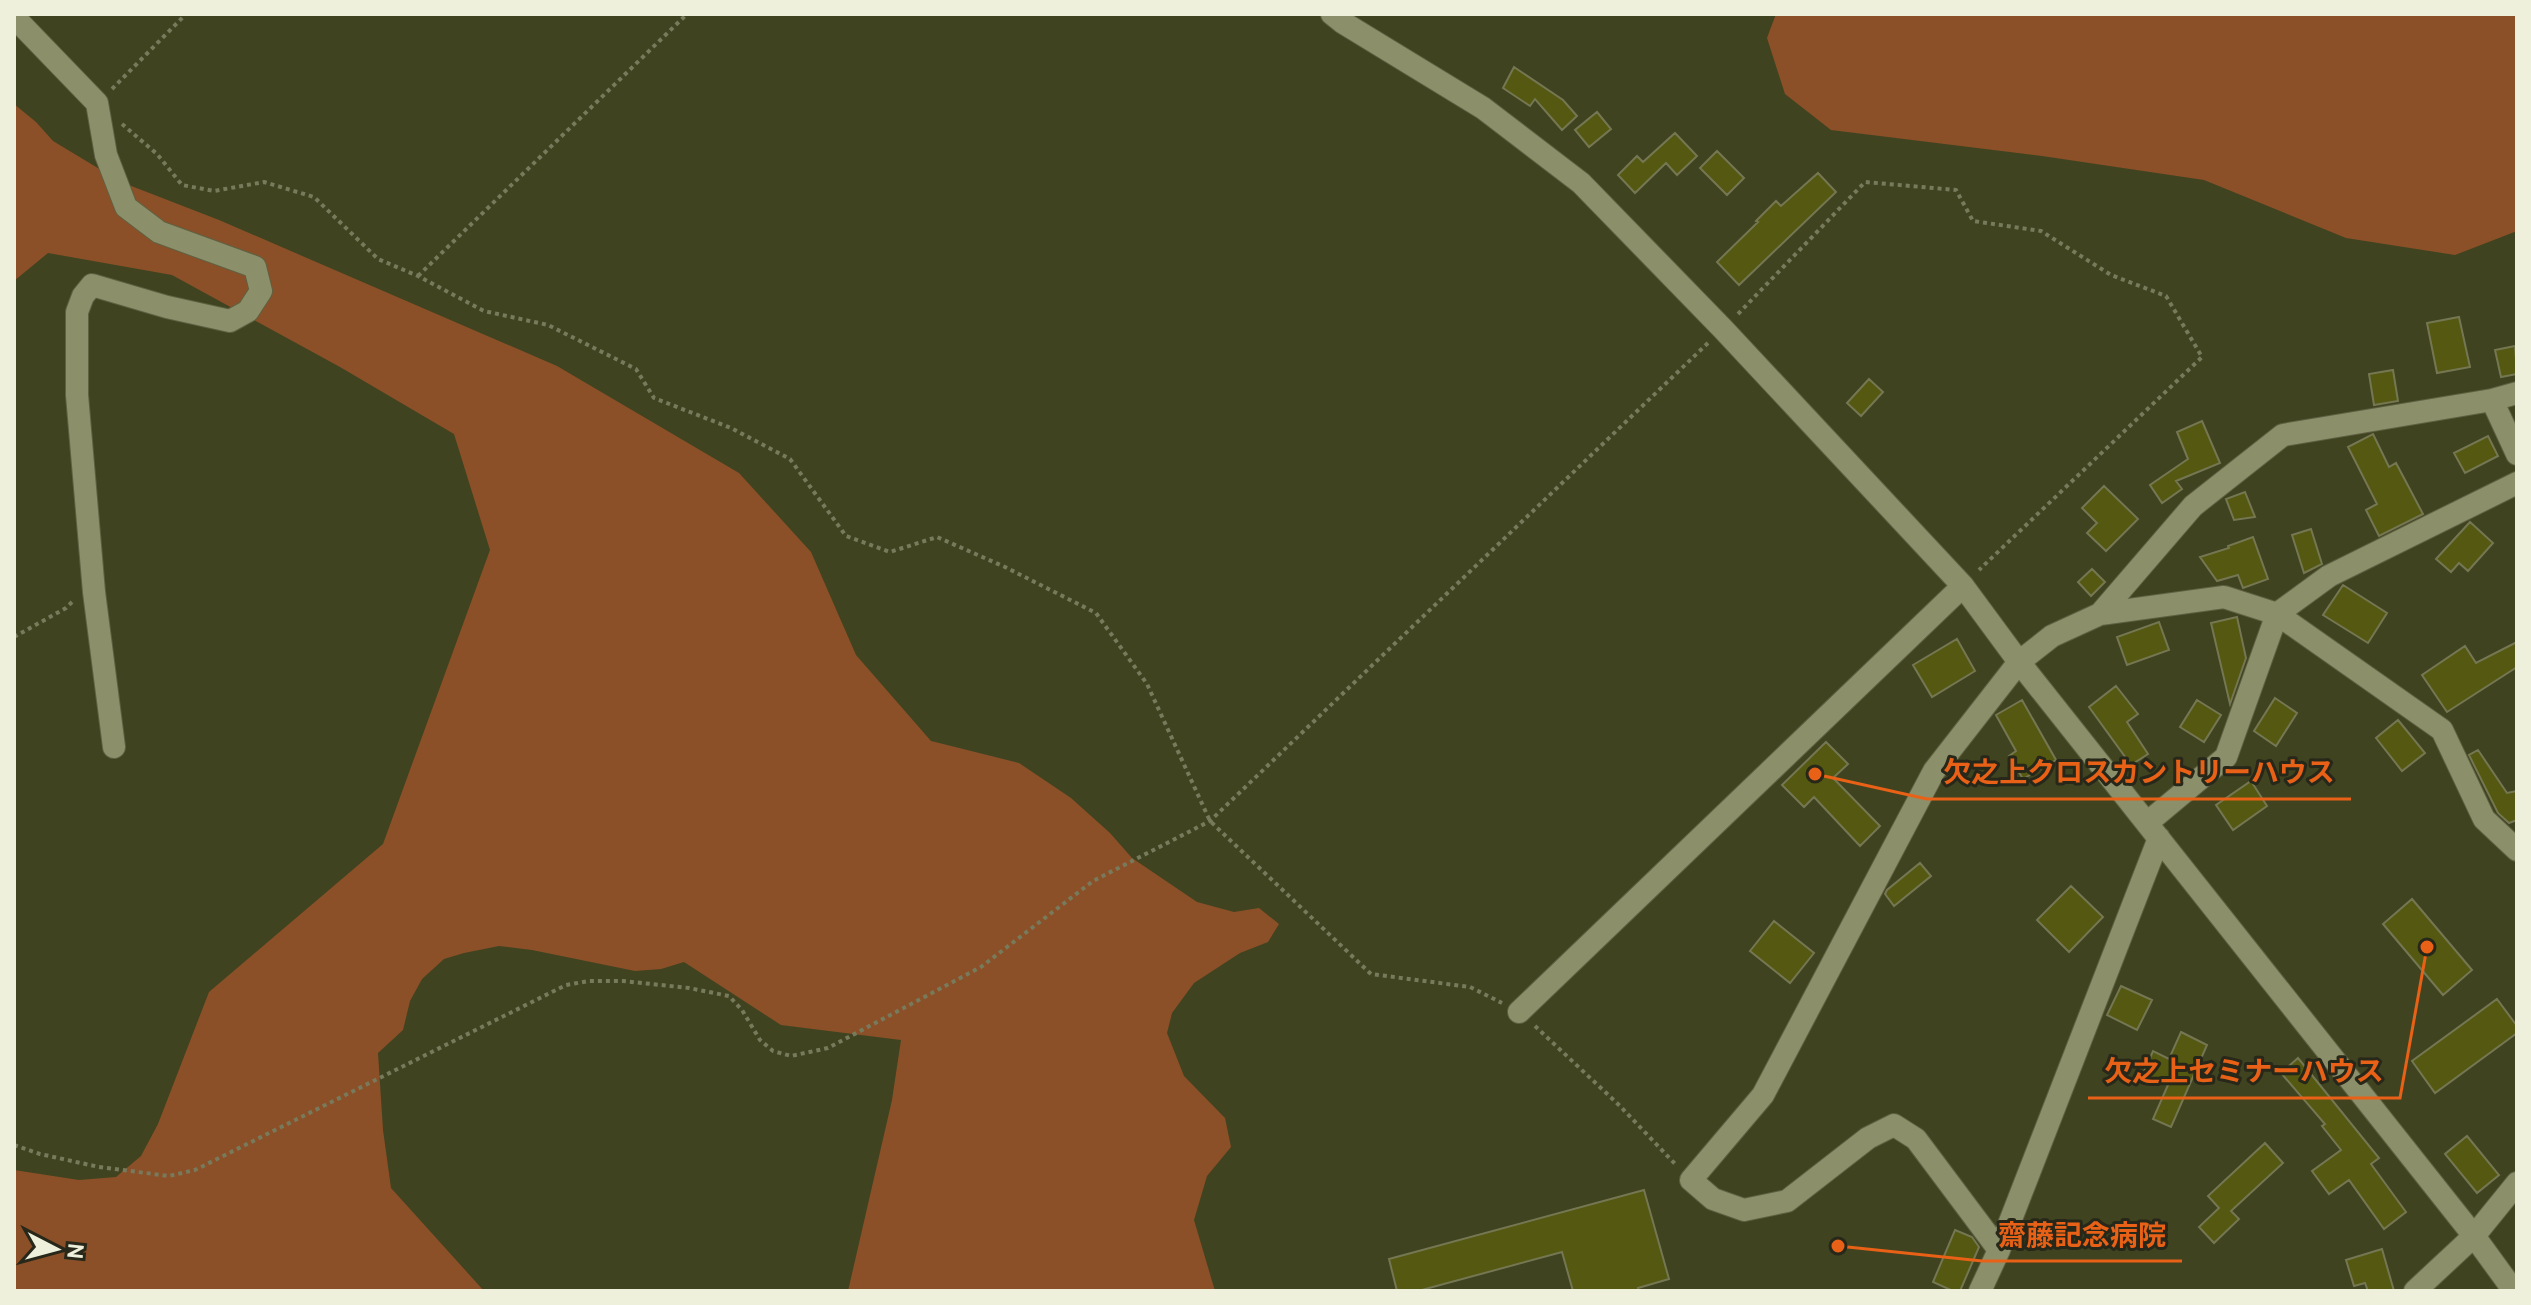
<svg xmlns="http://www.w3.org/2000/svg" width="2531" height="1305" viewBox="0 0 2531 1305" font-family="Overpass,'Noto Sans JP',sans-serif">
<rect width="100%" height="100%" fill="#404320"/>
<!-- green -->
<path fill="#8b5028" d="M1776,14H2517V231L2455,255L2346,238L2204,180L2042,156L1831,130L1785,94L1767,38Z
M14,104L36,122L53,141L121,182L219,220L557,366L739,473L811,552L856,655L931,741L1019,763L1071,798L1110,833L1132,858L1197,902L1234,912L1259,908L1279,924L1268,942L1240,953L1194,983L1172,1013L1167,1033L1184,1076L1225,1118L1231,1147L1207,1176L1194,1220L1215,1291H848L892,1100L901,1040L781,1025L684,962L661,969L635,971L532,950L499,946L464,953L444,959L422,979L410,1001L403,1030L378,1053L383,1130L391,1188L484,1291H14V1170L79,1180L116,1177L141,1156L158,1124L209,992L383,844L490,550L454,434L340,367L172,275L48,253L14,281Z"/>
<!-- building -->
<path fill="#545810" stroke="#747752" stroke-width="2" d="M1514,67L1563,100L1577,116L1562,130L1535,99L1530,106L1503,88Z
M1597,112L1611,129L1589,147L1575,130Z
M1675,133L1697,156L1677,175L1666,163L1635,193L1618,175L1637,156L1643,162Z
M1717,151L1744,178L1727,195L1700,168Z
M1818,173L1836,192L1739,285L1717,262L1758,222L1756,221L1776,201L1781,206Z
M2459,317L2470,367L2437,373L2427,323Z
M2515,346L2517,374L2501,377L2495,350Z
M2393,370L2398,401L2374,405L2369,374Z
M1869,379L1883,392L1861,416L1847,403Z
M2202,421L2220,463L2176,481L2182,489L2162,503L2150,485L2188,459L2177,432Z
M2373,434L2389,467L2396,463L2423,514L2379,536L2366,510L2377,504L2348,447Z
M2488,436L2498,456L2465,473L2454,453Z
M2104,486L2138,519L2106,551L2087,533L2097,523L2082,508Z
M2245,492L2255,517L2234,520L2226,499Z
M2470,522L2493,543L2468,571L2459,563L2451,572L2436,559Z
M2311,529L2322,564L2304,573L2292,535Z
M2253,537L2268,579L2243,588L2238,575L2217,581L2200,557L2229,548L2228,546Z
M2092,569L2105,582L2091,596L2078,582Z
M2343,585L2387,613L2368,643L2323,615Z
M2237,617L2246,658L2230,704L2211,623Z
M2159,622L2169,650L2127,665L2117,637Z
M1957,639L1975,671L1932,697L1913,665Z
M2517,642V667L2447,712L2422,675L2465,646L2476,663Z
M2116,686L2138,714L2127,722L2148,754L2131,765L2089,707Z
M2275,698L2297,713L2276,746L2254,731Z
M2022,700L2056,760L2023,779L2009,756L2016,751L1996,715Z
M2197,700L2221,715L2204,742L2180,727Z
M2398,720L2425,753L2402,771L2376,738Z
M1826,742L1848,764L1833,778L1880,826L1860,846L1814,797L1804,807L1782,785Z
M2478,750L2507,793L2517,791V820L2509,823L2498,813L2469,755Z
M2251,781L2267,806L2233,830L2216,805Z
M1920,863L1931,876L1894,906L1885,894L1887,890Z
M2071,886L2103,917L2069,952L2037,920Z
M2412,899L2472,970L2443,995L2383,924Z
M1774,921L1814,953L1790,983L1750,951Z
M2121,986L2152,1000L2137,1030L2107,1015Z
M2497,999L2517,1026V1033L2435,1093L2412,1061Z
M2181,1032L2207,1045L2171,1127L2153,1119L2168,1085L2143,1074L2153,1051L2169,1059Z
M2298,1058L2379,1158L2371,1164L2406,1212L2384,1229L2349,1180L2329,1194L2312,1171L2341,1150L2322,1126L2325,1124L2281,1073Z
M2467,1136L2499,1175L2477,1193L2445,1154Z
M2265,1143L2283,1163L2231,1211L2239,1219L2214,1243L2199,1227L2219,1208L2208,1196Z
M1644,1190L1669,1279L1638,1288L1639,1291H1573L1562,1252L1418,1291H1397L1389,1259Z
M1955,1230L1972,1237L1979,1247L1960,1291H1953L1933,1282Z
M2382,1249L2394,1291H2368L2365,1283L2354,1286L2346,1260Z"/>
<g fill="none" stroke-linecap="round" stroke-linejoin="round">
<!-- minor casing -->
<g stroke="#5f6142" stroke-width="24">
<path id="minor" d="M1332,14L1342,22L1483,108L1581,183L1723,329L1963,586L2019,662L2474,1236L2514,1291
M14,17L97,103L106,155L126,207L159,232L255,267L261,291L248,311L230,321L167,307L92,285L83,296L77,312V395L94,592L114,747
M2492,400L2517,393
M2100,614L2224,597L2277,614L2442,730L2484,819L2517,850
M2147,823L2226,757L2277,614L2329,576L2517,483
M1519,1012L1963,586
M1999,1250L1916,1139L1894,1125L1868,1138L1787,1201L1744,1210L1713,1199L1691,1180L1763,1095L1934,771L2019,662L2052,636L2100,614L2193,506L2283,435L2492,400L2517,454
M1980,1291L1999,1250L2159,838
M2415,1291L2474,1236L2517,1183"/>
</g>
<!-- path -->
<path stroke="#787a5c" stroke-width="4" stroke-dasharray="4 4" stroke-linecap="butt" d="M112,89L186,14
M122,124L157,154L182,185L214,191L264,182L314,197L378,259L418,276L484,311L548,325L636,369L654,398L731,428L790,459L846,536L890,552L937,537L1005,567L1096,613L1147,684L1210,821L1371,974L1470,987L1502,1003
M418,276L687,14
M1738,314L1865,182L1956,190L1973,221L2041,231L2111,275L2166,296L2202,357L1979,570
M14,637L66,608L74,600
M1535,1026L1620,1106L1677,1166
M14,1145L40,1154L99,1167L169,1176L195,1170L566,985L589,981H623L689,988L729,996L742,1010L760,1040L773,1051L791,1056L828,1048L981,967L1093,881L1210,821L1709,342"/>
<!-- minor -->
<use href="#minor" stroke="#8c906a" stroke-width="22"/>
</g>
<!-- callouts -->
<path fill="none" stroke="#e86116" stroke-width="3" d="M1815 774L1927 799H2351M2427 947L2400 1098H2088M1838 1246L1982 1261H2182"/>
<g fill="#e86116" stroke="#272819" stroke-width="3">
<circle cx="1815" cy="774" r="8"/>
<circle cx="2427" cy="947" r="8"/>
<circle cx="1838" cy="1246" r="8"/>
</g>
<g font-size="28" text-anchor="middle" font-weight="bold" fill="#e86116" stroke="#272819" stroke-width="6" stroke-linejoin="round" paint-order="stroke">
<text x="2139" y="782">欠之上クロスカントリーハウス</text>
<text x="2244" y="1081">欠之上セミナーハウス</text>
<text x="2082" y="1245">齋藤記念病院</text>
</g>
<!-- border -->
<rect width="2531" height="1305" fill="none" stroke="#eef0dc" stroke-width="32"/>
<!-- north arrow -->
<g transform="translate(56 1249) rotate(96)" stroke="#272819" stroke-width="6" paint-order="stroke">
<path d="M0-6L14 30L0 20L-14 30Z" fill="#eef0dc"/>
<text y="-12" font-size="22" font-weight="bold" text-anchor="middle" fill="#eef0dc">N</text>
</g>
</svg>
